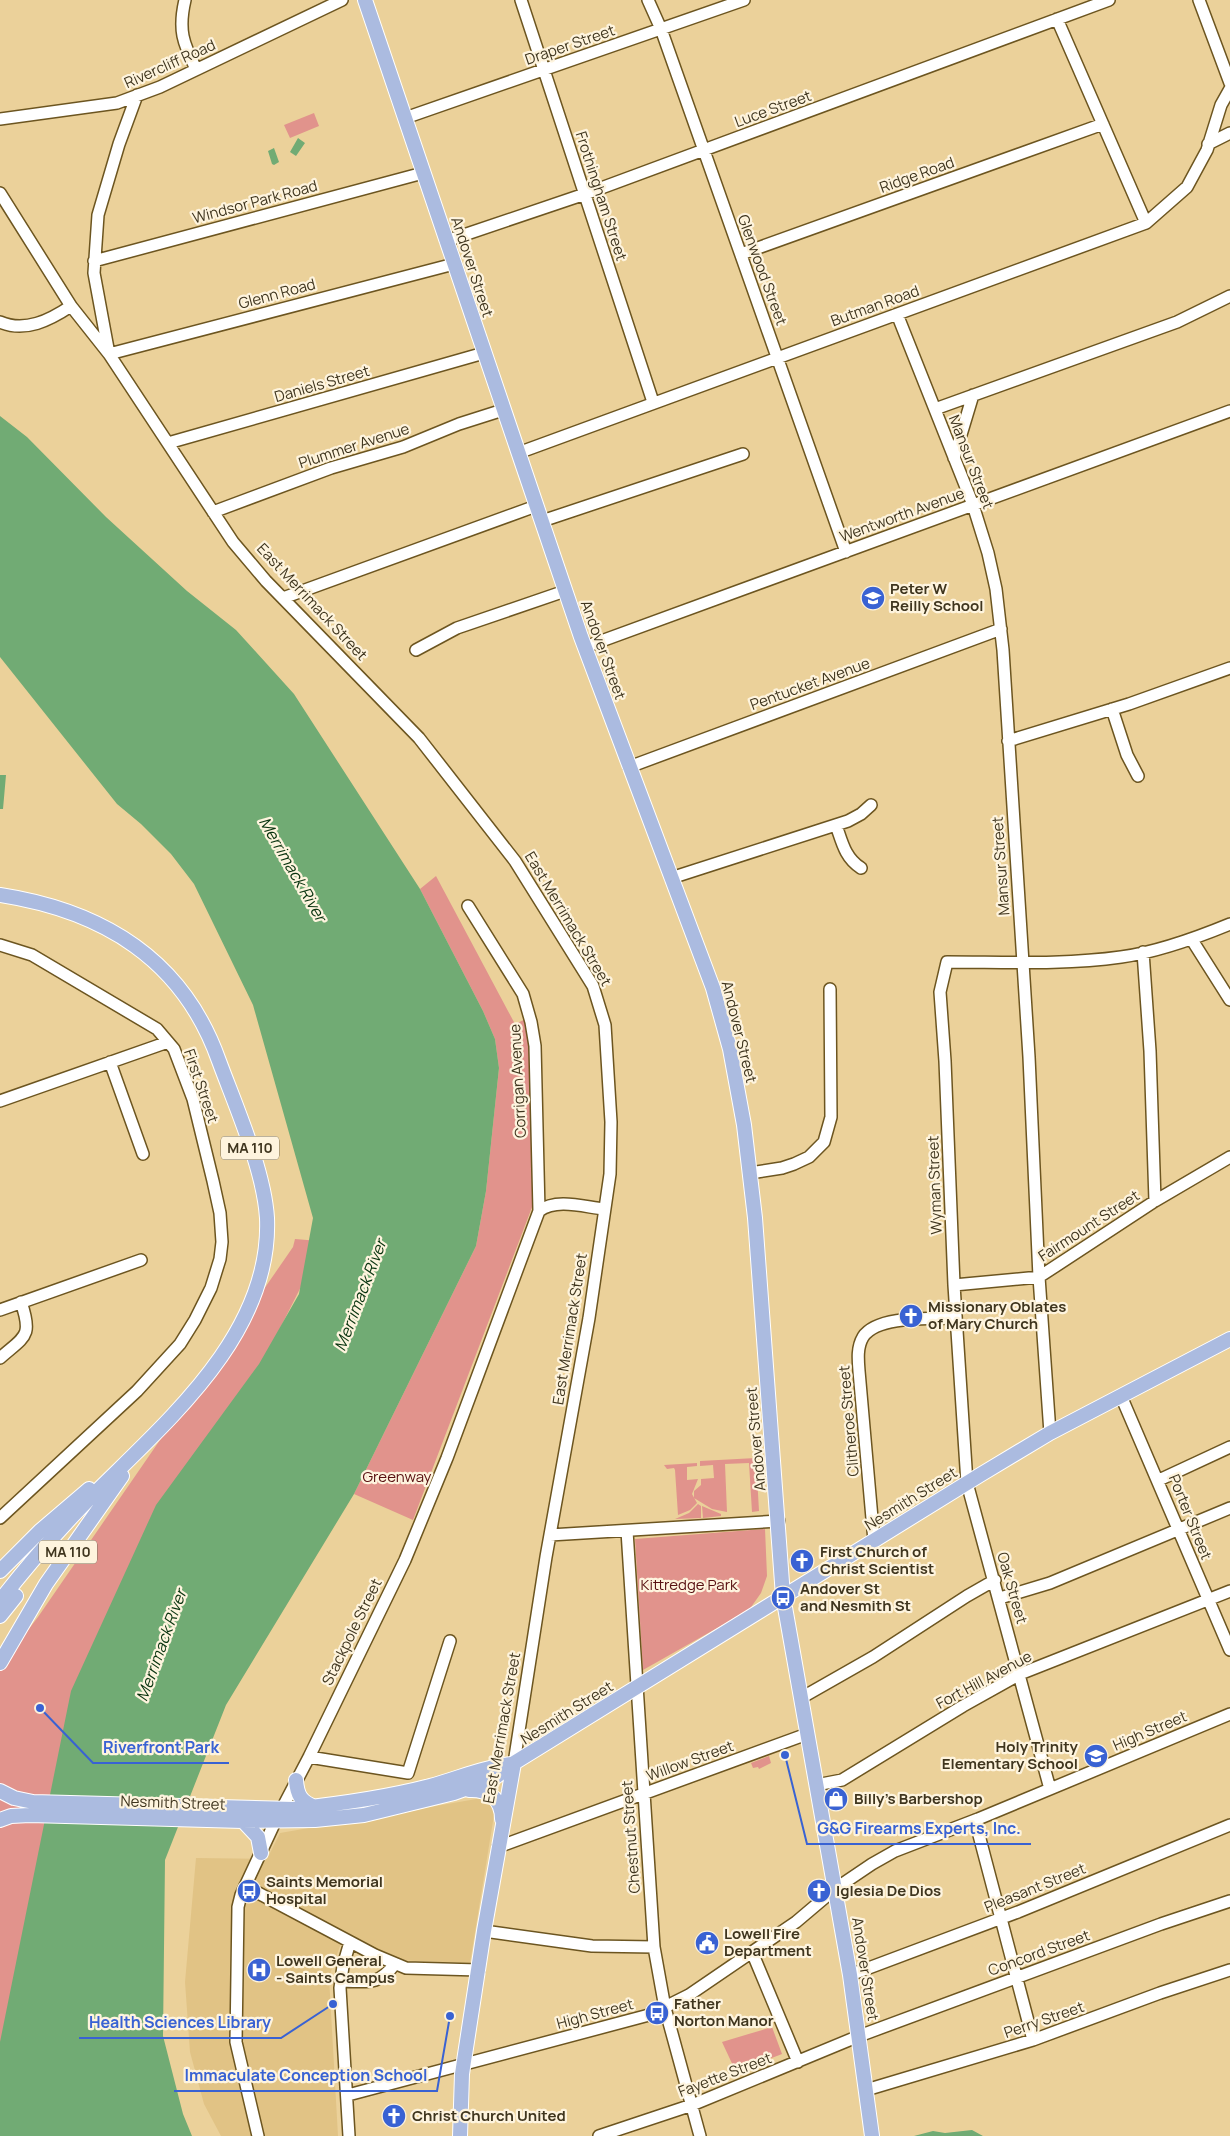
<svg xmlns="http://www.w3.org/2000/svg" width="1230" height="2136" viewBox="0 0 1230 2136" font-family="Manrope,sans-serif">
<rect width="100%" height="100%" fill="#ebd19a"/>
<!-- built -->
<path fill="#e1c385" d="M482,1798L488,1801L493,1805L494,1815L470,1963L392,1960L345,1932L329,1977L338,2136H221L204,2104L190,2052L185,1982L196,1858L267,1859L280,1833Z"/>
<!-- green -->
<path fill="#e1938c" d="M314,113L319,126L290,138L284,125Z
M436,876L515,1024L528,1018L534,1202L413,1520L354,1494L476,1246L486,1191L499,1068L495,1039L483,1011L420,889Z
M295,1239L319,1241L315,1259L268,1352L0,2116V1667L38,1617L293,1247Z
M756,1458L759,1511L752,1512L749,1463L725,1464L727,1512L712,1509L694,1498V1491L701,1485V1479L714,1478L713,1465L700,1466V1461Z
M697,1463V1466L687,1467V1480L698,1479L692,1494L697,1503L690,1510L678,1515L675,1470L674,1468L667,1469L664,1465Z
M698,1504L701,1506V1518L675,1519L689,1513Z
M702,1506L721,1514V1516L703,1518Z
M765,1529L767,1576L761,1593L749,1610L643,1670L635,1539Z
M769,1756L771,1763L759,1769L758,1767L753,1768L751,1763Z
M772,2027L782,2054L736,2072L722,2042Z"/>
<!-- water -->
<path fill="#71ab74" d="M298,138L305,143L296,156L290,152Z
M274,148L279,162L274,165L272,164L268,151Z
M0,416L27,437L106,517L187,591L236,630L294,694L420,889L483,1011L495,1039L499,1068L486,1191L476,1246L354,1494L226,1705L165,1860L163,2036L183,2114L192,2136H0V2042L71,1691L156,1505L259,1364L299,1294L313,1218L253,1005L194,884L171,854L141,824L117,804L0,657Z
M0,775H6L3,809H0Z
M972,2130L983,2136H914L933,2131L945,2133Z"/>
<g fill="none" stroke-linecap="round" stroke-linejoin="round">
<!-- minor casing -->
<g stroke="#6c5520" stroke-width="14">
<path id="minor" d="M185,0C178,30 183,43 196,69
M521,0L653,402
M648,0L661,29L846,552
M1199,0L1230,83
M1057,19L1146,223
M137,95L119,144L98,215L94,273L109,354L233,542L266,581L419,738L515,861L593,986L605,1025L611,1122L610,1174L589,1318L546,1557L514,1763
M405,118L744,0
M0,119L117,103L160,87L342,0
M1208,144L1230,133
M0,193L71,306L109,354L454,264
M446,241L585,194L1109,0
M741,254L1103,124
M94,261L423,173
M897,314L973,505L988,553L996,589L1003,650L1029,1057L1039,1277L1050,1433
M0,322C25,333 50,320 71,306
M935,409L1177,322L1230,296
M168,443L484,353
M518,453L1146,223L1187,187L1207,150L1221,105L1230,89
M954,458L973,395
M213,512L331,468L403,447L459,424L503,410
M542,521L743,454
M283,598L536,506
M585,647L1230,411
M416,650L457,628L565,591
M1112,709L1127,755L1138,776
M1008,741L1129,704L1230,668
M629,767L1001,629
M836,825C842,842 845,858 861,868
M671,878L848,821L861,814L871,805
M468,906L523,994L531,1022L535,1046L539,1211
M1192,940L1230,1000
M0,945L32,955L157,1029L174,1049L193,1099L213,1181L220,1213L222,1242L220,1259L211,1288L195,1320L180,1344L137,1391L0,1518
M1143,952L1150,1051L1155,1201
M110,1062L143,1154
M0,1101L168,1042
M750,1173L782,1168L794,1164L809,1157L824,1142L831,1117L830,989
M954,1285L1039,1277L1155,1201L1230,1157
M0,1310L141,1260
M0,1358C25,1336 33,1337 21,1302
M1121,1396L1230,1650
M1159,1480L1230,1447
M627,1531L654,1947L665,2008L700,2136
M550,1535L779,1521
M874,1541L859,1371C858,1359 857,1347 863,1337C877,1315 932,1319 956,1318
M1000,1598L1050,1583L1230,1508
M801,1698L873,1657L967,1596L995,1580
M309,1757L408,1773L450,1641
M816,1785L842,1780L963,1706L1020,1674L1230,1591
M1050,1789L967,1483L954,1285L945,1061L940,992L947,962C1005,962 1064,965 1121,957C1158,952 1196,938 1230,924
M975,1820L1033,2040
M498,1847L807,1734
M245,1886L375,1955L406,1968L479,1970
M484,1931L592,1946L654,1947
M752,1952L798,2062
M850,1975L1018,1912L1230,1825
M340,1981C367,1981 377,1987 395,1964
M866,2090L1033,2040L1160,1993L1230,1970
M348,2095L649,2015L689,1995L796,1922L835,1889L872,1864L895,1851L978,1819L1230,1714
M258,2136L236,2042L238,1907L241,1895L275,1822L309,1757L405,1560L447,1458L539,1211C557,1198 584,1207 604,1209
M349,2136L340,1988L343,1966L350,1942
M599,2136L692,2105L859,2036L1161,1924L1230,1901"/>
</g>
<!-- major casing -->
<g stroke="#fff" stroke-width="16">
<path id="major" d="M365,0L581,637L713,988L730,1049L744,1125L755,1218L783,1596L850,1975L872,2136
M0,895C103,911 183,959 219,1061C236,1107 264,1170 267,1218C272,1337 162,1425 86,1502C56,1533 26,1567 0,1601
M0,1571L41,1530L89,1489
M0,1616L16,1596
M0,1663L46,1584L122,1476
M296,1780C297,1795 301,1802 315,1807
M469,1790C487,1789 502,1798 502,1819
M0,1791L14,1798L33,1802L293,1809C339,1804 384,1798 430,1786C457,1779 483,1767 511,1764
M0,1820L11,1816L30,1815L243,1821L315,1820L364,1815L454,1793L493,1779L514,1763L980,1475L1050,1433L1230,1339
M243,1821L258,1837L261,1853
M460,2136L462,2074L484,1931L514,1763"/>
</g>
<!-- minor -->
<use href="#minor" stroke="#fff" stroke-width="11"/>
<!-- major -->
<use href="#major" stroke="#abbbe0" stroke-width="14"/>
</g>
<!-- icons -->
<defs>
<g id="school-disc" transform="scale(1.25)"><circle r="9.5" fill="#3962d3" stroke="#fef4de"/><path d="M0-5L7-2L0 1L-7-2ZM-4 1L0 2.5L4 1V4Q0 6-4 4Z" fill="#fff"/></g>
<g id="church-disc" transform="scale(1.25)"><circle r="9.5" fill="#3962d3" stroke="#fef4de"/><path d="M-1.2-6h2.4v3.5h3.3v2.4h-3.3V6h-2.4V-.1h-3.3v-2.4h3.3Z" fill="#fff"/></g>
<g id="bus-disc" transform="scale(1.25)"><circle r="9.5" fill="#3962d3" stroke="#fef4de"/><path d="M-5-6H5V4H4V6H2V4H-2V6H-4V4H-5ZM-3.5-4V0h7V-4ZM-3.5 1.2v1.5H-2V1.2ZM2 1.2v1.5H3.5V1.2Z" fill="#fff"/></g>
<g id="shop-disc" transform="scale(1.25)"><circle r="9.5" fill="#3962d3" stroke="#fef4de"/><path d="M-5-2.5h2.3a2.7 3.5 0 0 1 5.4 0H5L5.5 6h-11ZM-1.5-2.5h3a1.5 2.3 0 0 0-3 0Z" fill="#fff"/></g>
<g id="civic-disc" transform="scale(1.25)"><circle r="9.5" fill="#3962d3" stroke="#fef4de"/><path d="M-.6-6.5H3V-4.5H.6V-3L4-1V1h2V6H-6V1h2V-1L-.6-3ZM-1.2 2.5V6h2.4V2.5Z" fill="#fff"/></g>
<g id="hospital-disc" transform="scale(1.25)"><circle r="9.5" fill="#3962d3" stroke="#fef4de"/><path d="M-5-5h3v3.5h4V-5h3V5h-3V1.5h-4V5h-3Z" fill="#fff"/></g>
</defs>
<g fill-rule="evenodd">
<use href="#school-disc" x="873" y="598"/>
<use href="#church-disc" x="911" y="1316"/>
<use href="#church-disc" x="802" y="1561"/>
<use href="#bus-disc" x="783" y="1598"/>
<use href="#school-disc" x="1096" y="1756"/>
<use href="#shop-disc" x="836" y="1799"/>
<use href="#bus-disc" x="249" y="1891"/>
<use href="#church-disc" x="819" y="1891"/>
<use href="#civic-disc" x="707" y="1943"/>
<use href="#hospital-disc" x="259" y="1970"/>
<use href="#bus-disc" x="657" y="2013"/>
<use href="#church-disc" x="394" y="2116"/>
</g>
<g text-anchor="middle" stroke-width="4.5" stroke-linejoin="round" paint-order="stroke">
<!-- shield labels -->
<g fill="#fef4de" stroke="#786e58" stroke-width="1">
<rect x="221" y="1136.5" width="58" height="23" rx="4"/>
<rect x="39" y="1540.5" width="58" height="23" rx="4"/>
</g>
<g font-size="14" font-weight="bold" fill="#3f351e">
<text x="250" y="1153">MA 110</text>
<text x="68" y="1557">MA 110</text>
</g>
<!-- street labels -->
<g font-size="15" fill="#3f351e" stroke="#fef4de">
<text transform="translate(570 45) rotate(-19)" y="5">Draper Street</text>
<text transform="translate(170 64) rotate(-24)" y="5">Rivercliff Road</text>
<text transform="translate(773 109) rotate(-20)" y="5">Luce Street</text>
<text transform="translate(917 175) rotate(-20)" y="5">Ridge Road</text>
<text transform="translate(601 196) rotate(72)" y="5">Frothingham Street</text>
<text transform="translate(255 202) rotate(-15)" y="5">Windsor Park Road</text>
<text transform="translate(472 267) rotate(72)" y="5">Andover Street</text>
<text transform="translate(762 270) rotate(70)" y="5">Glenwood Street</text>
<text transform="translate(277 294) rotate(-15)" y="5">Glenn Road</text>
<text transform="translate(875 306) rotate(-20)" y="5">Butman Road</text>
<text transform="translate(322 384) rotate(-16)" y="5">Daniels Street</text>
<text transform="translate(354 446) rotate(-18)" y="5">Plummer Avenue</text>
<text transform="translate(971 462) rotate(69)" y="5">Mansur Street</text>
<text transform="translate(902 515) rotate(-20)" y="5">Wentworth Avenue</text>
<text transform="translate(312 602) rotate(47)" y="5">East Merrimack Street</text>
<text transform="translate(603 650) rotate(70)" y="5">Andover Street</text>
<text transform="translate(810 684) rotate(-20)" y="5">Pentucket Avenue</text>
<text transform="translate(1001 866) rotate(-94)" y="5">Mansur Street</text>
<text transform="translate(568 919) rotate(59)" y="5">East Merrimack Street</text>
<text transform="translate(739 1032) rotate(76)" y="5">Andover Street</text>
<text transform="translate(518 1081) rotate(-93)" y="5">Corrigan Avenue</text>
<text transform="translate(201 1086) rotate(71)" y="5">First Street</text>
<text transform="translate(935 1185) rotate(-92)" y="5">Wyman Street</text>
<text transform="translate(1089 1226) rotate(-33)" y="5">Fairmount Street</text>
<text transform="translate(570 1329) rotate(-81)" y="5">East Merrimack Street</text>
<text transform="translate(849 1421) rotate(-95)" y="5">Clitheroe Street</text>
<text transform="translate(756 1439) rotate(-95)" y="5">Andover Street</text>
<text transform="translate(911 1499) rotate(-32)" y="5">Nesmith Street</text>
<text transform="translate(1190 1517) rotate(68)" y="5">Porter Street</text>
<text transform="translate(1012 1588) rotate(74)" y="5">Oak Street</text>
<text transform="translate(352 1632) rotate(-64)" y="5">Stackpole Street</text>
<text transform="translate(984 1680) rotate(-28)" y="5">Fort Hill Avenue</text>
<text transform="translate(567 1713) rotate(-32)" y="5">Nesmith Street</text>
<text transform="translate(502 1728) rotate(-80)" y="5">East Merrimack Street</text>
<text transform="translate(1150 1731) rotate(-23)" y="5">High Street</text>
<text transform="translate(690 1761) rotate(-20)" y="5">Willow Street</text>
<text transform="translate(173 1803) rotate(2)" y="5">Nesmith Street</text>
<text transform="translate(631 1837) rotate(-94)" y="5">Chestnut Street</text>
<text transform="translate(1035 1888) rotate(-22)" y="5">Pleasant Street</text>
<text transform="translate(1039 1953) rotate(-20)" y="5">Concord Street</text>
<text transform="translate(865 1969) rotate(81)" y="5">Andover Street</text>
<text transform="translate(595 2014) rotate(-15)" y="5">High Street</text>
<text transform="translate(1044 2020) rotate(-19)" y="5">Perry Street</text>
<text transform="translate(725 2075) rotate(-21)" y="5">Fayette Street</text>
</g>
<!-- poi labels -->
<g font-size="15" font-weight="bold" fill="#3f351e" stroke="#fef4de" text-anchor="start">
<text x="890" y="594">Peter W<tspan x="890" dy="17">Reilly School</tspan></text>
<text x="928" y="1312">Missionary Oblates<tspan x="928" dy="17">of Mary Church</tspan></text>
<text x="820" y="1557">First Church of<tspan x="820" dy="17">Christ Scientist</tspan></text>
<text x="800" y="1594">Andover St<tspan x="800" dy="17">and Nesmith St</tspan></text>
<text x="1078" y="1752" text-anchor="end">Holy Trinity<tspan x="1078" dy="17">Elementary School</tspan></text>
<text x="854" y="1804">Billy's Barbershop</text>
<text x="266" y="1887">Saints Memorial<tspan x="266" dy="17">Hospital</tspan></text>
<text x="836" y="1896">Iglesia De Dios</text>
<text x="724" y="1939">Lowell Fire<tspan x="724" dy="17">Department</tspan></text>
<text x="276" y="1966">Lowell General<tspan x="276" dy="17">- Saints Campus</tspan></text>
<text x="674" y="2009">Father<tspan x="674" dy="17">Norton Manor</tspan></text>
<text x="412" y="2121">Christ Church United</text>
</g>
<!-- park labels -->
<g font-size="15" fill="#581011" stroke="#fef4de">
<text x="397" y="1482">Greenway</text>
<text x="689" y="1590">Kittredge Park</text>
</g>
<!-- water labels -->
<g font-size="16" font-style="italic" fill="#08330e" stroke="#fef4de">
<text transform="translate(293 869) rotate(60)" y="6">Merrimack River</text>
<text transform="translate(360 1295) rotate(-69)" y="6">Merrimack River</text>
<text transform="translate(161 1645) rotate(-70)" y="6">Merrimack River</text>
</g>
</g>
<!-- callouts -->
<path fill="none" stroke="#3962d3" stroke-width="2" d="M40 1708L93 1763H229M785 1755L807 1844H1031M333 2004L281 2038H79M450 2016L437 2091H174"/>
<g fill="#3962d3" stroke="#fef4de" stroke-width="2">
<circle cx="40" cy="1708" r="5"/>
<circle cx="785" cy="1755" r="5"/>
<circle cx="333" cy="2004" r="5"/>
<circle cx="450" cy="2016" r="5"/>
</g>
<g font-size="16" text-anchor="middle" font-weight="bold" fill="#3962d3" stroke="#fef4de" stroke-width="4.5" stroke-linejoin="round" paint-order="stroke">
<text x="161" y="1753">Riverfront Park</text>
<text x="919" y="1834">G&amp;G Firearms Experts, Inc.</text>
<text x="180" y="2028">Health Sciences Library</text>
<text x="306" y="2081">Immaculate Conception School</text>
</g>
</svg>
